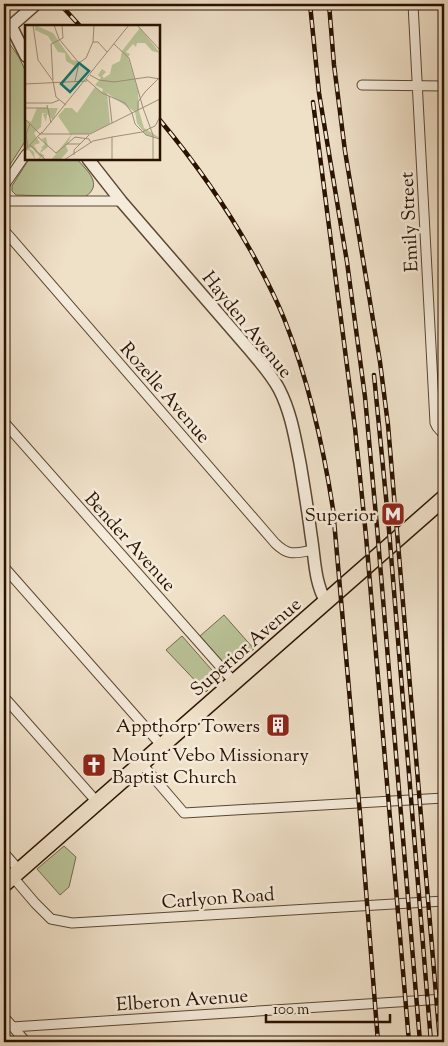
<svg xmlns="http://www.w3.org/2000/svg" width="448" height="1046" viewBox="0 0 448 1046" font-family="'Sorts Mill Goudy',serif">
<rect width="100%" height="100%" fill="#efe0c8"/>
<filter id="stains"><feTurbulence type="fractalNoise" baseFrequency=".004" numOctaves="4"/><feColorMatrix values="0 0 0 0 .2 0 0 0 0 .09 0 0 0 0 .02 0 0 0 .5 -.17"/></filter>
<radialGradient id="worn" r=".72"><stop offset=".6" stop-color="#630" stop-opacity="0"/><stop offset="1" stop-color="#630" stop-opacity=".3"/></radialGradient>
<!-- green -->
<path fill="#b9c296" stroke="#726a4b" d="M4,36L19,57L26,72V140L4,174Z
M29,159H77C87,171 104,184 85,197L16,195L12,191V186Z
M224,615L254,649L233,667H227L200,636Z
M182,636L218,677V680L206,692L166,650Z
M64,846L76,857L69,887L60,895L37,869Z"/>
<g fill="none" stroke-linecap="round" stroke-linejoin="round">
<!-- minor casing -->
<g stroke="#5b4632" stroke-width="11">
<path id="minor" d="M413,4L435,423L437,427L444,435
M362,85L444,86
M4,186L26,154
M4,201H121
M4,230L275,543C289,557 296,553 313,550
M4,422L234,682
M4,567L162,746
M4,697L97,802
M142,764L184,813L444,798
M4,853L19,870
M12,876L35,903L51,919L72,923L444,901
M4,1017L26,1042
M12,1027L444,999"/>
</g>
<!-- tertiary casing -->
<g stroke="#5b4632" stroke-width="14">
<path id="tertiary" d="M26,56L11,26L36,4
M88,159L121,201L249,349C260,362 271,374 279,389C291,412 295,438 300,463C304,487 308,511 311,535C315,558 314,581 326,602"/>
</g>
<!-- primary casing -->
<g stroke="#2a1200" stroke-width="18">
<path id="primary" d="M4,884L444,498"/>
</g>
<!-- minor -->
<use href="#minor" stroke="#f5ebdb" stroke-width="9"/>
<!-- tertiary -->
<use href="#tertiary" stroke="#f5ebdb" stroke-width="11"/>
<!-- primary -->
<use href="#primary" stroke="#efe0c8" stroke-width="15"/>
<!-- rail casing -->
<g stroke="#2a1200" stroke-width="4.5">
<path id="rail" d="M60,4L80,26
M310,4L319,93L347,262L365,397L377,527L420,1042
M329,4L334,65L345,151L380,362L388,425L440,1042
M313,102L355,428L366,536L409,1042
M159,119C195,162 224,203 252,253C264,275 276,298 285,321C309,382 323,445 333,509L360,814L378,1042
M374,375L388,518L431,1042"/>
</g>
<!-- rail -->
<use href="#rail" stroke="#f5ebdb" stroke-width="2.5" stroke-dasharray="8" stroke-linecap="butt"/>
</g>
<!-- icons -->
<defs>
<g id="metro-square" transform="scale(1.25)"><rect x="-9" y="-9" width="18" height="18" rx="4" fill="#8f2418" stroke="#f5ebdb"/><path d="M-5.5 5V-5H-3L0 0L3-5H5.5V5H3V-.5L0 4L-3-.5V5Z" fill="#fff"/></g>
<g id="building-square" transform="scale(1.25)"><rect x="-9" y="-9" width="18" height="18" rx="4" fill="#8f2418" stroke="#f5ebdb"/><path d="M-4-6H4V6H1V3H-1V6H-4ZM-2.5-4.3h1.7v1.8h-1.7ZM.8-4.3h1.7v1.8H.8ZM-2.5-1h1.7V.8h-1.7ZM.8-1h1.7V.8H.8Z" fill="#fff"/></g>
<g id="church-square" transform="scale(1.25)"><rect x="-9" y="-9" width="18" height="18" rx="4" fill="#8f2418" stroke="#f5ebdb"/><path d="M-1.2-6h2.4v3.5h3.3v2.4h-3.3V6h-2.4V-.1h-3.3v-2.4h3.3Z" fill="#fff"/></g>
</defs>
<g fill-rule="evenodd">
<use href="#metro-square" x="393" y="514"/>
<use href="#building-square" x="278" y="725"/>
<use href="#church-square" x="94" y="765"/>
</g>
<g text-anchor="middle" stroke-width="5" stroke-linejoin="round" paint-order="stroke">
<!-- street labels -->
<g font-size="19" fill="#2a1200" stroke="#f5ebdb">
<text transform="translate(408 222) rotate(-93)" y="7">Emily Street</text>
<text transform="translate(248 324) rotate(51)" y="7">Hayden Avenue</text>
<text transform="translate(166 392) rotate(49)" y="7">Rozelle Avenue</text>
<text transform="translate(131 541) rotate(48)" y="7">Bender Avenue</text>
<text transform="translate(245 646) rotate(-41)" y="7">Superior Avenue</text>
<text transform="translate(218 897) rotate(-4)" y="7">Carlyon Road</text>
<text transform="translate(182 999) rotate(-4)" y="7">Elberon Avenue</text>
</g>
<!-- poi labels -->
<g font-size="19" fill="#2a1200" stroke="#f5ebdb" text-anchor="end">
<text x="376" y="521">Superior</text>
<text x="260" y="732">Appthorp Towers</text>
<text x="112" y="761" text-anchor="start">Mount Vebo Missionary<tspan x="112" dy="22">Baptist Church</tspan></text>
</g>
</g>
<!-- overview -->
<g transform="translate(25 25)">
<rect width="135" height="135" fill="#efe0c8"/>
<path d="M10,0L28,8L47,35L53,36V43L41,36L40,28L33,27L23,11L10,5ZM115,3L135,28L127,26L120,18H112L111,22L108,19L101,27L105,29L103,32L113,66L114,86L119,103L135,113L121,110L112,98L110,87L82,68L85,99L64,109H47L41,121L43,126L36,134L26,135L46,110L33,91L40,83H47L52,88L70,62L77,67L78,64L70,60L76,53L73,50L77,44L81,47L77,51L79,53L85,49L87,40L95,36L97,26ZM12,83H33L28,95L22,89L21,97L18,89H22L17,88L16,102L9,108L15,118L9,120L14,129L17,124H19L16,123L20,119L17,114L21,112L23,122L15,128L19,130L18,135L17,132L12,135L15,132L7,123H4L9,127L10,134L4,125L0,126V94L6,97Z" fill="#b9c296"/>
<path fill="none" stroke="#a08e78" stroke-width="1" d="M8,0L13,35L28,56L31,72L41,80M29,0L34,14L54,38M112,0L135,25M68,17H73L82,27M89,19L104,33L118,83M65,50L74,55L89,57L123,52L135,54M61,54L77,68L100,78L107,88M28,55L26,19L38,13L37,0M50,56L54,38L61,33L68,17L69,0M0,59L62,56M84,71L87,98M0,78H27L34,75M22,80L26,98M0,83H22M118,83L128,110V135M113,85V77L120,67L135,52M107,88L110,99L121,110L135,114M0,94L15,109M17,108L104,0M15,109H65L135,74M13,112L31,128L42,119H55M42,119L50,112L64,114L66,118M5,120L21,135M3,123L1,109L5,99M0,125L17,107M49,130V125L64,110M39,135L68,116L87,112M87,135V112L117,107L130,101L135,92"/>
<path fill="#0f766e" fill-opacity="0.15" stroke="#0f766e" stroke-width="2.5" d="M54,38L64,46L45,67L36,59Z"/>
<rect width="135" height="135" fill="none" stroke="#2a1200" stroke-width="2.5"/>
</g>
<!-- margin -->
<rect width="448" height="1046" fill="none" stroke="#efe0c8" stroke-width="20"/>
<rect x="5" y="5" width="438" height="1036" fill="none" stroke="#2a1200" stroke-width="2.5"/>
<rect x="10" y="10" width="428" height="1026" fill="none" stroke="#2a1200"/>
<!-- scale -->
<path d="M266 1014v8h124v-8" fill="none" stroke="#2a1200" stroke-width="2.5"/>
<text x="273" y="1014" font-size="15" fill="#2a1200" stroke="#f5ebdb" stroke-width="4" paint-order="stroke">100 m</text>
<rect width="100%" height="100%" filter="url(#stains)"/>
<rect width="100%" height="100%" fill="url(#worn)"/>
</svg>
